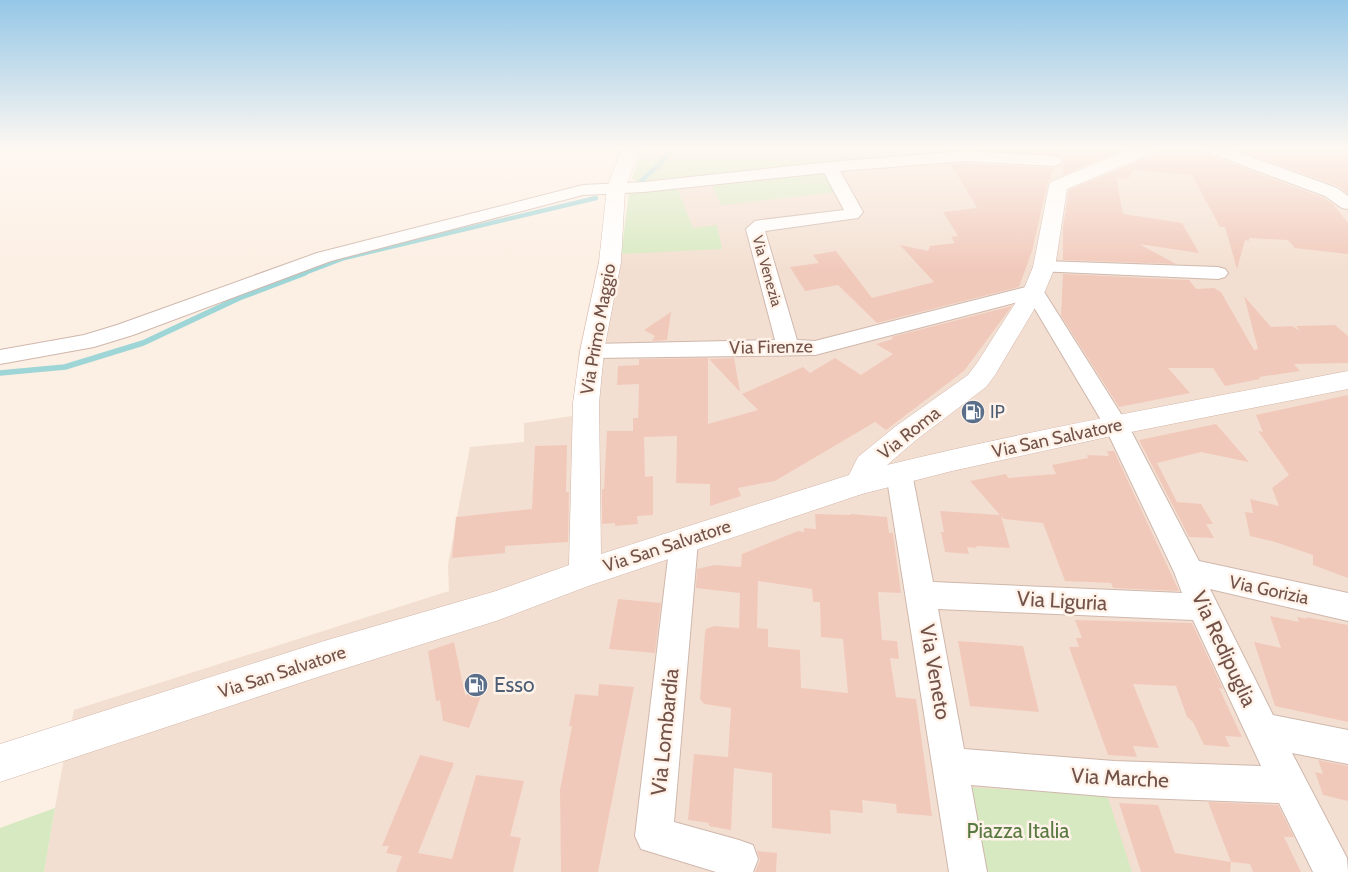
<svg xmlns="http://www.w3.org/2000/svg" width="1348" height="872" viewBox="0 0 1348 872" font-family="Cabin,sans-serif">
<rect width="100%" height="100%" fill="#fcefe3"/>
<!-- residential -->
<path fill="#f3dfd1" d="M939,148H1348V872H44L61,774L74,710L449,591L448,565L470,447L524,442V423L579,415L578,355L600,254H621L693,228L677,188L820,164L944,154Z"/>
<!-- green -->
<path fill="#d7e9c1" d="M643,148H939L944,155L644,183L632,179Z
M824,170L837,192L721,205L711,183Z
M677,188L693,228L717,225L722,249L621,254L629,194Z
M967,787L1107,795L1132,872H990L983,870Z
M55,808L44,872H0V828Z"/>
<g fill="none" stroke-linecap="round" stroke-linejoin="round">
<!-- stream-far1 -->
<path stroke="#9ed5d7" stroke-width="4.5" d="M641,181L660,164L673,148
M302,274L344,258L596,198"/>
<!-- stream -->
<path stroke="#9ed5d7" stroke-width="5.5" d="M0,373L65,367L143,343L239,298L305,273"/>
</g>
<!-- building -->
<path fill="#f1c9bb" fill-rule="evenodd" d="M943,148H1059L1058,155L966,149L944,151Z
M1064,148H1128L1063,175Z
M1160,148H1201L1204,153L1324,198L1333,204L1348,223V254L1295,248L1288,240L1249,238V241L1245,240L1237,269L1225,227H1220L1192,175L1133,170L1128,179L1116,177L1123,214L1182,223L1199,253L1139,244L1176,264L1063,260V227L1069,190L1156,154Z
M1233,148H1348V194L1338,186Z
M966,163L1054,168L1047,186L1032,251L1019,287L877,323L838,285L805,291L790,267L819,263L813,255L836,251L872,298L934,282L900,245L928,251L930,246L955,243L951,237L958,236L943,212L977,208L951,164Z
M1063,274L1189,280L1196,289L1214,288L1221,292L1254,350L1258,349L1244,296L1271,327L1292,326L1300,331L1296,326L1335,325L1348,336V363L1294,364L1300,371L1259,377L1260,379L1225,386L1213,368H1168L1190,393L1119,407L1061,316Z
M1012,306L964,371L886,430L875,422L775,481L738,488L741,496L710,506V484L676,483L677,436L644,437L645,477L653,476V515L637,516L638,524L615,526V523L602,524V489H604L607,431H633V418H638L639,384L617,385L618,366L639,365V359L708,358V424L758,410L742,394L803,367L810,373L835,358L861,375L893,354L876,344L893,339L891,337Z
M671,312L667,340L652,341L655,336L644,330Z
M734,358L740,392L709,359Z
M1348,395V578L1313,565V555L1275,542L1250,536L1245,512L1253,513L1250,499L1279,506L1272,488L1289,475L1258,431L1263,432L1256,415Z
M1216,424L1249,462L1201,452L1157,463L1177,502L1201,504L1213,524H1206L1214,538L1189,537L1139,440Z
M567,445L566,492H569L568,542L505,546V553L452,558L456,517L532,509L535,446Z
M1107,451H1114L1179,591L1113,588L1111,583L1065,581L1043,523L1004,519L1001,516L1010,548L976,546L977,548L967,547L969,554L945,552L941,532H944L940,511L1000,515L970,481L1006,474L1008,478L1056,474L1052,465L1088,458L1087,455L1109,456Z
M815,514L851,515V514L887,517L889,533H893L901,593L878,592L882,640L897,641L899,659L890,658L896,697L916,699L932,816L897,813L896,804L862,800L863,813L830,810L831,834L772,828V773L734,768L731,830L709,826V823L688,820L694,754L728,757L731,708L704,704L700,699L705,633L706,629L714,626L739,628L740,593L696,588L697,569L714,565L741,567L742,554L798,531L804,532V528L816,529ZM758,581L812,589L813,602H820L821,637L843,639L848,693L801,688L800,650L768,647V629L757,628Z
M618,599L661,603L655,653L609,649Z
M1270,616L1299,622L1297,617L1307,619L1306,617L1348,625V722L1275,706L1254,642L1281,648Z
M1075,620L1192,623L1223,689L1219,688L1242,737L1225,736L1230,747L1204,745L1193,722L1187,717L1176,686L1133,684L1159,748L1133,746L1137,757L1108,755L1069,647H1079L1076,638H1082Z
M958,641L1023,646L1039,712L970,706Z
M454,642L465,695L484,688L469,728L443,721L440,700L436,701L428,651Z
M599,684L634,687L598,872H561L560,790L572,726H569L575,694L598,696Z
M420,755L454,763L418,853L452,859L476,775L524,781L510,836L521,838L513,872H396L402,856L386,853L389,846H382Z
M1318,760L1348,766V801L1323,795L1315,772L1323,774Z
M1208,802L1278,805L1294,837H1284L1301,872H1253L1250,864L1231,862Z
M1119,803L1158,805L1175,853L1231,862L1230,872H1141Z
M757,851L777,853L776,872H755L760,860Z"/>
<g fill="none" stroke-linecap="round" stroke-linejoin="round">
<!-- street casing -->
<g stroke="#cfb7ac" stroke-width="2">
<path id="street" d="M1203,148H1227L1337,188L1348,196V209L1342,208L1325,196L1205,151Z
M966,151L1054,156L1060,158L1062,161L1060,164L1054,166L966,161L840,171L863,212L858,218L765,231L797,340L815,341L1034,285L1041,287L1128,425L1199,561L1348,593V621L1210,589L1273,715L1348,730V764L1292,753L1347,858L1348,872H1313L1279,803L1114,797L971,785L987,872H949L886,473L890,466L899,463L908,466L912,473L933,582L1182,593L1174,572L1104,425L1029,299L815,355L592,358L584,356L581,351L584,346L592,344L775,340L746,229L755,221L761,220L844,210L824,173L644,192L583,195L331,261L133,335L94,347L0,364V350L84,335L117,325L317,253L583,185L644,182L829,162ZM938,609L1193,620L1261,766L1114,761L964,749Z
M1044,261L1218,267L1225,269L1228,273L1225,277L1218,279L1037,271L1034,267L1037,263Z
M684,529L694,533L698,541L674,822L739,840L753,845L758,859L753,872H716L641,849L635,836L670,541L674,533Z"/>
</g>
<!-- secondary casing -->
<g stroke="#d2b6aa" stroke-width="1">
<path id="secondary" d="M622,148H640L625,188L621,262L604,351L599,403L601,554L849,475L858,457L896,426L968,375L977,363L1023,291L1033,267L1049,186L1051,182L1133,148H1158L1155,152L1067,189L1055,267L1045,291L995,375L986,387L916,440L887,465C1039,428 1194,401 1348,371V389L1116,435L952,471L862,494L591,585L496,621L324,675L0,782V744L324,641L496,591L569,565L573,403L580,351L599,262L607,188Z"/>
</g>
<!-- street -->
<use href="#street" fill="#fff" fill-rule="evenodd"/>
<!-- secondary -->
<use href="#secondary" fill="#fff" fill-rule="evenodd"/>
</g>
<!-- sky -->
<linearGradient id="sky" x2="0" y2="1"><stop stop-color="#95c7e7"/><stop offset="0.55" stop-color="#fef8f2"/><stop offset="1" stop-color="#fef8f2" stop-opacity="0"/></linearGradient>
<rect width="1348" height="270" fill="url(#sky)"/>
<!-- icons -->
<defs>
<g id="fuel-disc" transform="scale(1.25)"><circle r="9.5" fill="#5c6f8a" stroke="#fff3e9"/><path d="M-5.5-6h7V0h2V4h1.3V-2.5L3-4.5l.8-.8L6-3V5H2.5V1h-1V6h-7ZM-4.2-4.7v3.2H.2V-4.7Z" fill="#fff"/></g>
</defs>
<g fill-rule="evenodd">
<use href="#fuel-disc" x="973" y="412"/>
<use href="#fuel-disc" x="476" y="685"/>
</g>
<g text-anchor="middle" stroke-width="5" stroke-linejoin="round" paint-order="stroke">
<!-- far-street labels -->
<g font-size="15" fill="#735349" stroke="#fff3e9">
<text transform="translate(767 271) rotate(74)" y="5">Via Venezia</text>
</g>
<!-- street labels -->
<g font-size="18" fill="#735349" stroke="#fff3e9">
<text transform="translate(598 329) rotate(-80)" y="6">Via Primo Maggio</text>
<text transform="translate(771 347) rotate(-1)" y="6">Via Firenze</text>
<text transform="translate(909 433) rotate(-38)" y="6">Via Roma</text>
<text transform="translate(1057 438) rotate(-12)" y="6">Via San Salvatore</text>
<text transform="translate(667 546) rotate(-18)" y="6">Via San Salvatore</text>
<text transform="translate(1269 590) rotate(12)" y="6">Via Gorizia</text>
<text transform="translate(282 672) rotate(-18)" y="6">Via San Salvatore</text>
</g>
<!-- service labels -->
<g font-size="18" fill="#4e5e75" stroke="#fff3e9" text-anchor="start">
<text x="990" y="418">IP</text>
</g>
<!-- near-street labels -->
<g font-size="21" fill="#735349" stroke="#fff3e9">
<text transform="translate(1062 601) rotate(3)" y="7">Via Liguria</text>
<text transform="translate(1224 649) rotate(65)" y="7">Via Redipuglia</text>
<text transform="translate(935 672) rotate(80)" y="7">Via Veneto</text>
<text transform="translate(665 732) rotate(-84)" y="7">Via Lombardia</text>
<text transform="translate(1120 778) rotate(3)" y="7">Via Marche</text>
</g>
<!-- near-service labels -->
<g font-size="21" fill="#4e5e75" stroke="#fff3e9" text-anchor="start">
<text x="494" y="692">Esso</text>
</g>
<!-- near-park labels -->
<g font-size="21" fill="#597942" stroke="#fff3e9">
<text x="1018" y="838">Piazza Italia</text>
</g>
</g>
</svg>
